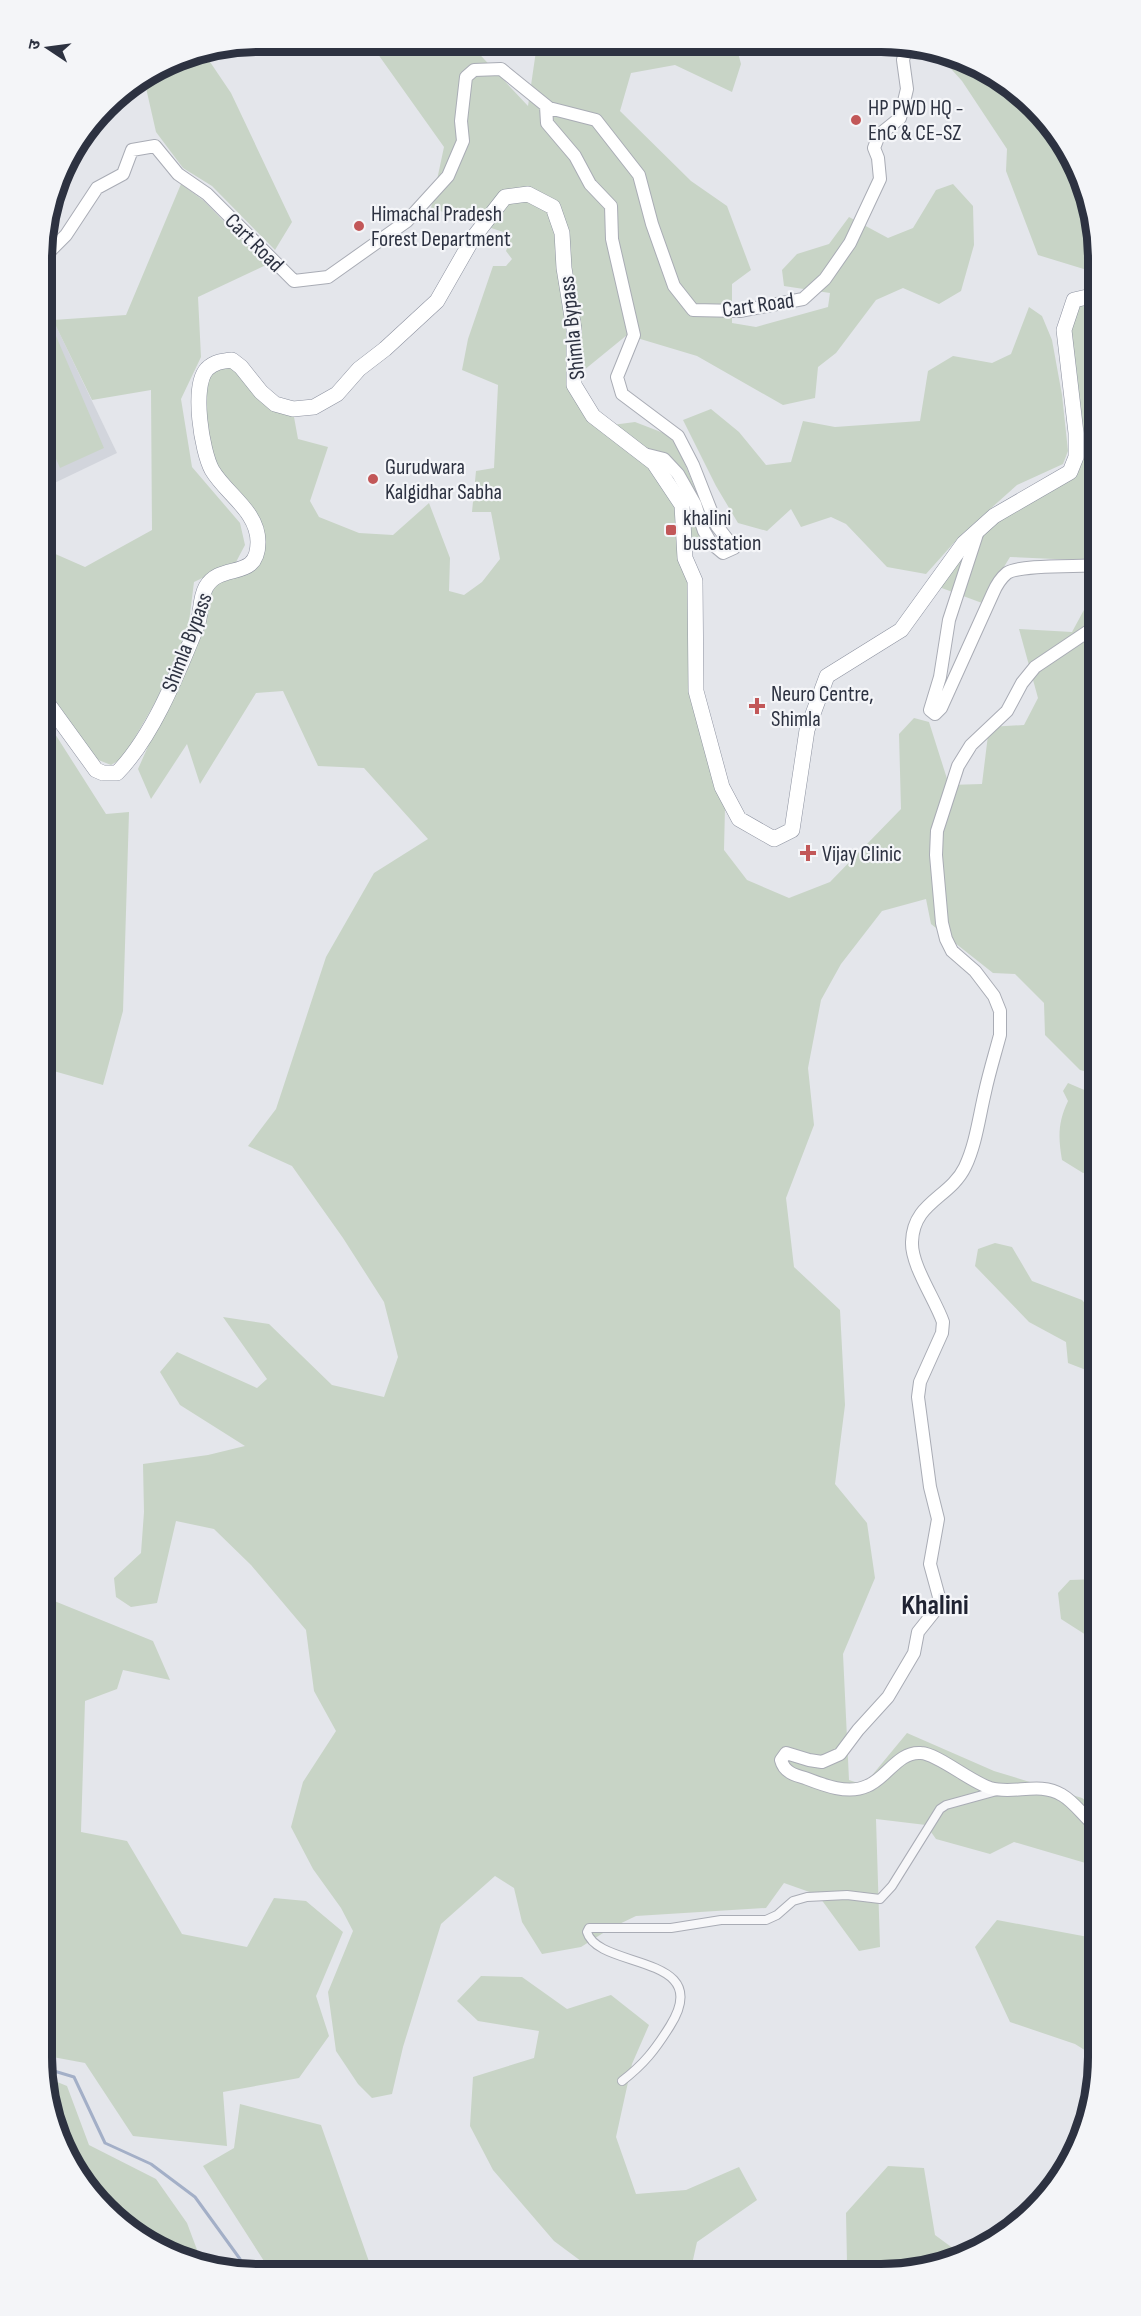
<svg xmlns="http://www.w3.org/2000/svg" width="1141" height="2316" viewBox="0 0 1141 2316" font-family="'Sofia Sans Condensed','Noto Sans Devanagari',sans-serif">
<rect width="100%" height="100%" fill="#e4e6eb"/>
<!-- built -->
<path fill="#d2d5dc" d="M44,301L117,453L44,488Z"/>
<!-- green -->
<path fill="#c8d4c6" d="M370,43H469L528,106L537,44L736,45L741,64L732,92L675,65L631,73L620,111L691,181L727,206L751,270L732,284V323L756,327L828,307L830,293L784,286L782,270L797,254L829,244L849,217L888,238L913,228L936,190L953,184L973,206L974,245L961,291L939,304L903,288L876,300L836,353L818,367L815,398L783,405L697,356L627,335L567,384L597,427L635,422L674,437L709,523L684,559L694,581V691L725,807L724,850L747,880L789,898L830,882L901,809L899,734L914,718L929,722L949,785L982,784L989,727L1024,725L1038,698L1019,629L1072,632L1085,608L1099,606V1075L1080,1070L1045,1035L1044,1003L1015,974L993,973L931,924L926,899L882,911L841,964L821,1000L808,1068L814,1125L786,1198L794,1267L840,1310L845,1405L835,1484L867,1523L875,1578L843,1654L849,1780L864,1785L907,1733L994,1771L1082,1798L1099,1810V1867L1014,1842L990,1854L936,1839L926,1825L876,1819L880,1947L859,1951L818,1895L784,1883L766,1908L636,1916L611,1928L581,1947L542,1954L522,1922L514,1888L495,1876L441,1924L403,2047L392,2094L372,2098L358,2084L336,2051L328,1992L353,1931L341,1908L313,1869L291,1827L303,1782L336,1731L314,1691L306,1630L251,1565L214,1529L176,1521L157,1603L131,1607L116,1597L114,1578L141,1553L144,1512L143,1464L208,1455L245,1446L180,1405L160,1372L177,1352L257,1388L267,1379L223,1317L269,1324L332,1385L384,1397L398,1357L384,1302L343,1238L292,1166L248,1146L276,1109L326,957L374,873L428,839L364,768L318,766L283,691L256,693L200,784L187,744L151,799L138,769L202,625L214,582L233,574L261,540L216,469L204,412L210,372L232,364L274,407L294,417L298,439L328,447L310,501L319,517L359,533L393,535L429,503L450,558L449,591L464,595L482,582L500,559L491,512H472L476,471L494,468L498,385L462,370L468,339L493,266H506L512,259L506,251L512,235L431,208L444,147Z
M934,50L977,64L1025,96L1088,190L1099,260V296L1094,292L1087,270L1038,255L1006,171L1007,149L962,81Z
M204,53L231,93L292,222L275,250L212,186L183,168L156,132L144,79L177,58Z
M181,184L204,201L266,265L198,297L201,357L181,399L192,467L240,523L245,545L236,562L194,582L188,630L156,701L123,758L111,765L96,759L43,686L44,549L85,567L152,530L151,390L92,400L53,320L126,315Z
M1077,301L1099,306V561L1010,557L982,603L939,587L966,544L1072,473L1066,330Z
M1029,307L1042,316L1052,340L1062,395L1068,451L1063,464L1017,485L960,536L926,574L887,567L846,524L831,517L801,527L791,509L767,531L738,523L716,486L683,420L711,409L739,432L766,465L791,462L803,421L835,427L920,421L928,371L953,356L992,363L1011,354Z
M44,308L104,448L60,468L44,431Z
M43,715L106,814L129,812L123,1011L103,1085L43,1068Z
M1068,1083L1089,1092L1099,1110L1098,1170L1083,1173L1062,1160C1058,1137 1058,1122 1068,1101L1063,1091Z
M995,1243L1012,1247L1032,1281L1082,1300L1099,1319V1375L1068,1363L1066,1342L1029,1322L975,1266L978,1249Z
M1099,1579V1635H1086L1061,1619L1058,1593L1070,1580Z
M42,1596L153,1641L170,1680L123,1670L117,1689L85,1701L81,1832L127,1841L182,1934L247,1947L274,1898L306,1901L343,1932L316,1996L329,2036L299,2078L223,2092L227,2146L133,2136L85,2063L42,2055Z
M997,1920L1099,1939V2059L1075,2044L1010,2022L975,1947Z
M481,1976L522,1977L567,2009L611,1995L649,2025L632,2064L616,2137L636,2194L686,2190L739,2167L757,2200L697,2242L690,2273H597L554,2241L493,2170L470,2126L473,2077L534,2058L539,2031L478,2021L457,2001Z
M45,2077L67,2086L89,2145L156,2179L187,2223L202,2263L164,2252L116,2220L79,2177L53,2126Z
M240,2104L321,2125L373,2273L271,2272L203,2166L234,2148Z
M888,2166L924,2168L935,2235L954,2249L987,2245L951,2263L881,2274H857L847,2263L846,2213Z"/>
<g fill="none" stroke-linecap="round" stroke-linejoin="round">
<!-- stream -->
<path stroke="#a3afc7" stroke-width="3" d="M44,2068L74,2077L105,2143L151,2164L195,2197L240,2259L245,2272"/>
<!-- street casing -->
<g stroke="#a9acb5" stroke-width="10">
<path id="street" d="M622,2081C644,2064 655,2050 670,2026C716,1953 598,1970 587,1932L589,1928H671L721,1920H766L777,1915L793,1901L807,1897L847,1895L880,1899L892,1886L940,1809L946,1805L997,1791"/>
</g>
<!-- secondary casing -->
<g stroke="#a9acb5" stroke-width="14">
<path id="secondary" d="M546,106L547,123L575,156L590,184L611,206L612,239L634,335L617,377L622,394L678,436L693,465L717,526L734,548L723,553L711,543L704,531L695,504L678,474L664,459L644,454
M44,252L50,251L66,235L97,188L123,174L132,150L155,146L178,174L207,194L294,281L328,277L407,221L448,176L463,141L461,121L466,77L474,70L501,69L549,108L596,120L639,175L652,224L674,286L693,310L740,311L803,299L825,279L850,243L880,179L878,158L874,148L879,135L900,118L907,89L903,60L907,46
M978,531L949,620L940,677L930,710L935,714L941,708L993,593C996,586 1001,578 1007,573C1021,564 1080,567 1099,565
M1099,1829C1085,1819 1076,1803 1062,1795C1039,1781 1014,1795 990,1788C969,1781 938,1754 921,1753C898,1751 886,1779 867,1786C848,1795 823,1785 805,1778C794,1775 784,1772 781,1760L786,1753L809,1760L822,1762L840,1754L858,1730L888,1697L914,1653L918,1632L938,1607L939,1597L930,1564L938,1519L930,1487L918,1397L920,1382L942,1333L943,1322C935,1299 911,1265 912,1242C913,1202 950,1198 965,1167C976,1144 979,1117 985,1092C989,1073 995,1054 1000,1035V1011L994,996L975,971L952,951L946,939L942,923L936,855L937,831L958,766L971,745L1007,711L1022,683L1035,667L1099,624"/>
</g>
<!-- highway casing -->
<g stroke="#8d92a0" stroke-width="16">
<path id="highway" d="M43,697L96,770L103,773H117C153,736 177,675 197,626C202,613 199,600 206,587C221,561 258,582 258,542C258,511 226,494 212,470C202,452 191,386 207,369C214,362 222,361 232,360L241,367L261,392L275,404L293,409L314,407L337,394L359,369L385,349L437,301L473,238L505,197L528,194L553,207L562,233L564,268L574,329V385L593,416L654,463L682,505L685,558L695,581L696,691L722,787L739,819L774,839L792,830L807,730L827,676L901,630L964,543L994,516L1070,472L1076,457V433L1064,330L1074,300L1087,297L1099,304"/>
</g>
<!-- street -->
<use href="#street" stroke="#f7f7f9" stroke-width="8"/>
<!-- secondary -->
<use href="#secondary" stroke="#fff" stroke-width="12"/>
<!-- highway -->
<use href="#highway" stroke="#fff" stroke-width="15"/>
</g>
<!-- markers -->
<g fill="#c25758" stroke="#f4f5f8" stroke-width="2">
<circle cx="856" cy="120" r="6"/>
<circle cx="359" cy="226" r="6"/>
<circle cx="373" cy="479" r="6"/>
<rect x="665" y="524" width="12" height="12" rx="3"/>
<path d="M754 697h6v6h6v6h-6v6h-6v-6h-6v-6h6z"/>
<path d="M805 844h6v6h6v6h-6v6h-6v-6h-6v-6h6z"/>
</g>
<g text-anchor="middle" stroke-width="4.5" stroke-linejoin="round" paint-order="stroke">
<!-- poi labels -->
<g font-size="22" fill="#2d3241" stroke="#f4f5f8" text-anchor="start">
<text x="868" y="115">HP PWD HQ -<tspan x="868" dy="25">EnC &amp; CE-SZ</tspan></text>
<text x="371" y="221">Himachal Pradesh<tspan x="371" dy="25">Forest Department</tspan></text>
<text x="385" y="474">Gurudwara<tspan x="385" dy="25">Kalgidhar Sabha</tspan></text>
<text x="683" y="525">khalini<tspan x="683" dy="25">busstation</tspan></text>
<text x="771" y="701">Neuro Centre,<tspan x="771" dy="25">Shimla</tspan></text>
<text x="822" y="861">Vijay Clinic</text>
</g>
<!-- street labels -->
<g font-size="22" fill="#2d3241" stroke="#f4f5f8">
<text transform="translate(255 242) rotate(45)" y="8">Cart Road</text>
<text transform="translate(758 304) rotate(-8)" y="8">Cart Road</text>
<text transform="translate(571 328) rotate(-96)" y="8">Shimla Bypass</text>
<text transform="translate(186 642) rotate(-69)" y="8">Shimla Bypass</text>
</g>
<!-- district labels -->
<g font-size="28" font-weight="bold" fill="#1f2332" stroke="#f4f5f8">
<text x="935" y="1614">Khalini</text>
</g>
</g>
<!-- crop -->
<path d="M0 0H1141V2316H0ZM259 52H881A207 207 0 0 1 1088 259V2057A207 207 0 0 1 881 2264H259A207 207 0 0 1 52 2057V259A207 207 0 0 1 259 52Z" fill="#f4f5f8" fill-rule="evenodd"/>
<path fill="none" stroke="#2d3241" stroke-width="8" d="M259 52H881A207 207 0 0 1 1088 259V2057A207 207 0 0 1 881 2264H259A207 207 0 0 1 52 2057V259A207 207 0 0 1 259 52Z"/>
<!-- north arrow -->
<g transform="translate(48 48) rotate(283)" stroke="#f4f5f8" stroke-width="4.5" paint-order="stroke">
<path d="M0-4.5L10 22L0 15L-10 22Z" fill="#2d3241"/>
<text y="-9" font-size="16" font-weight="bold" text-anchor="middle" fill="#2d3241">उ</text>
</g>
</svg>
